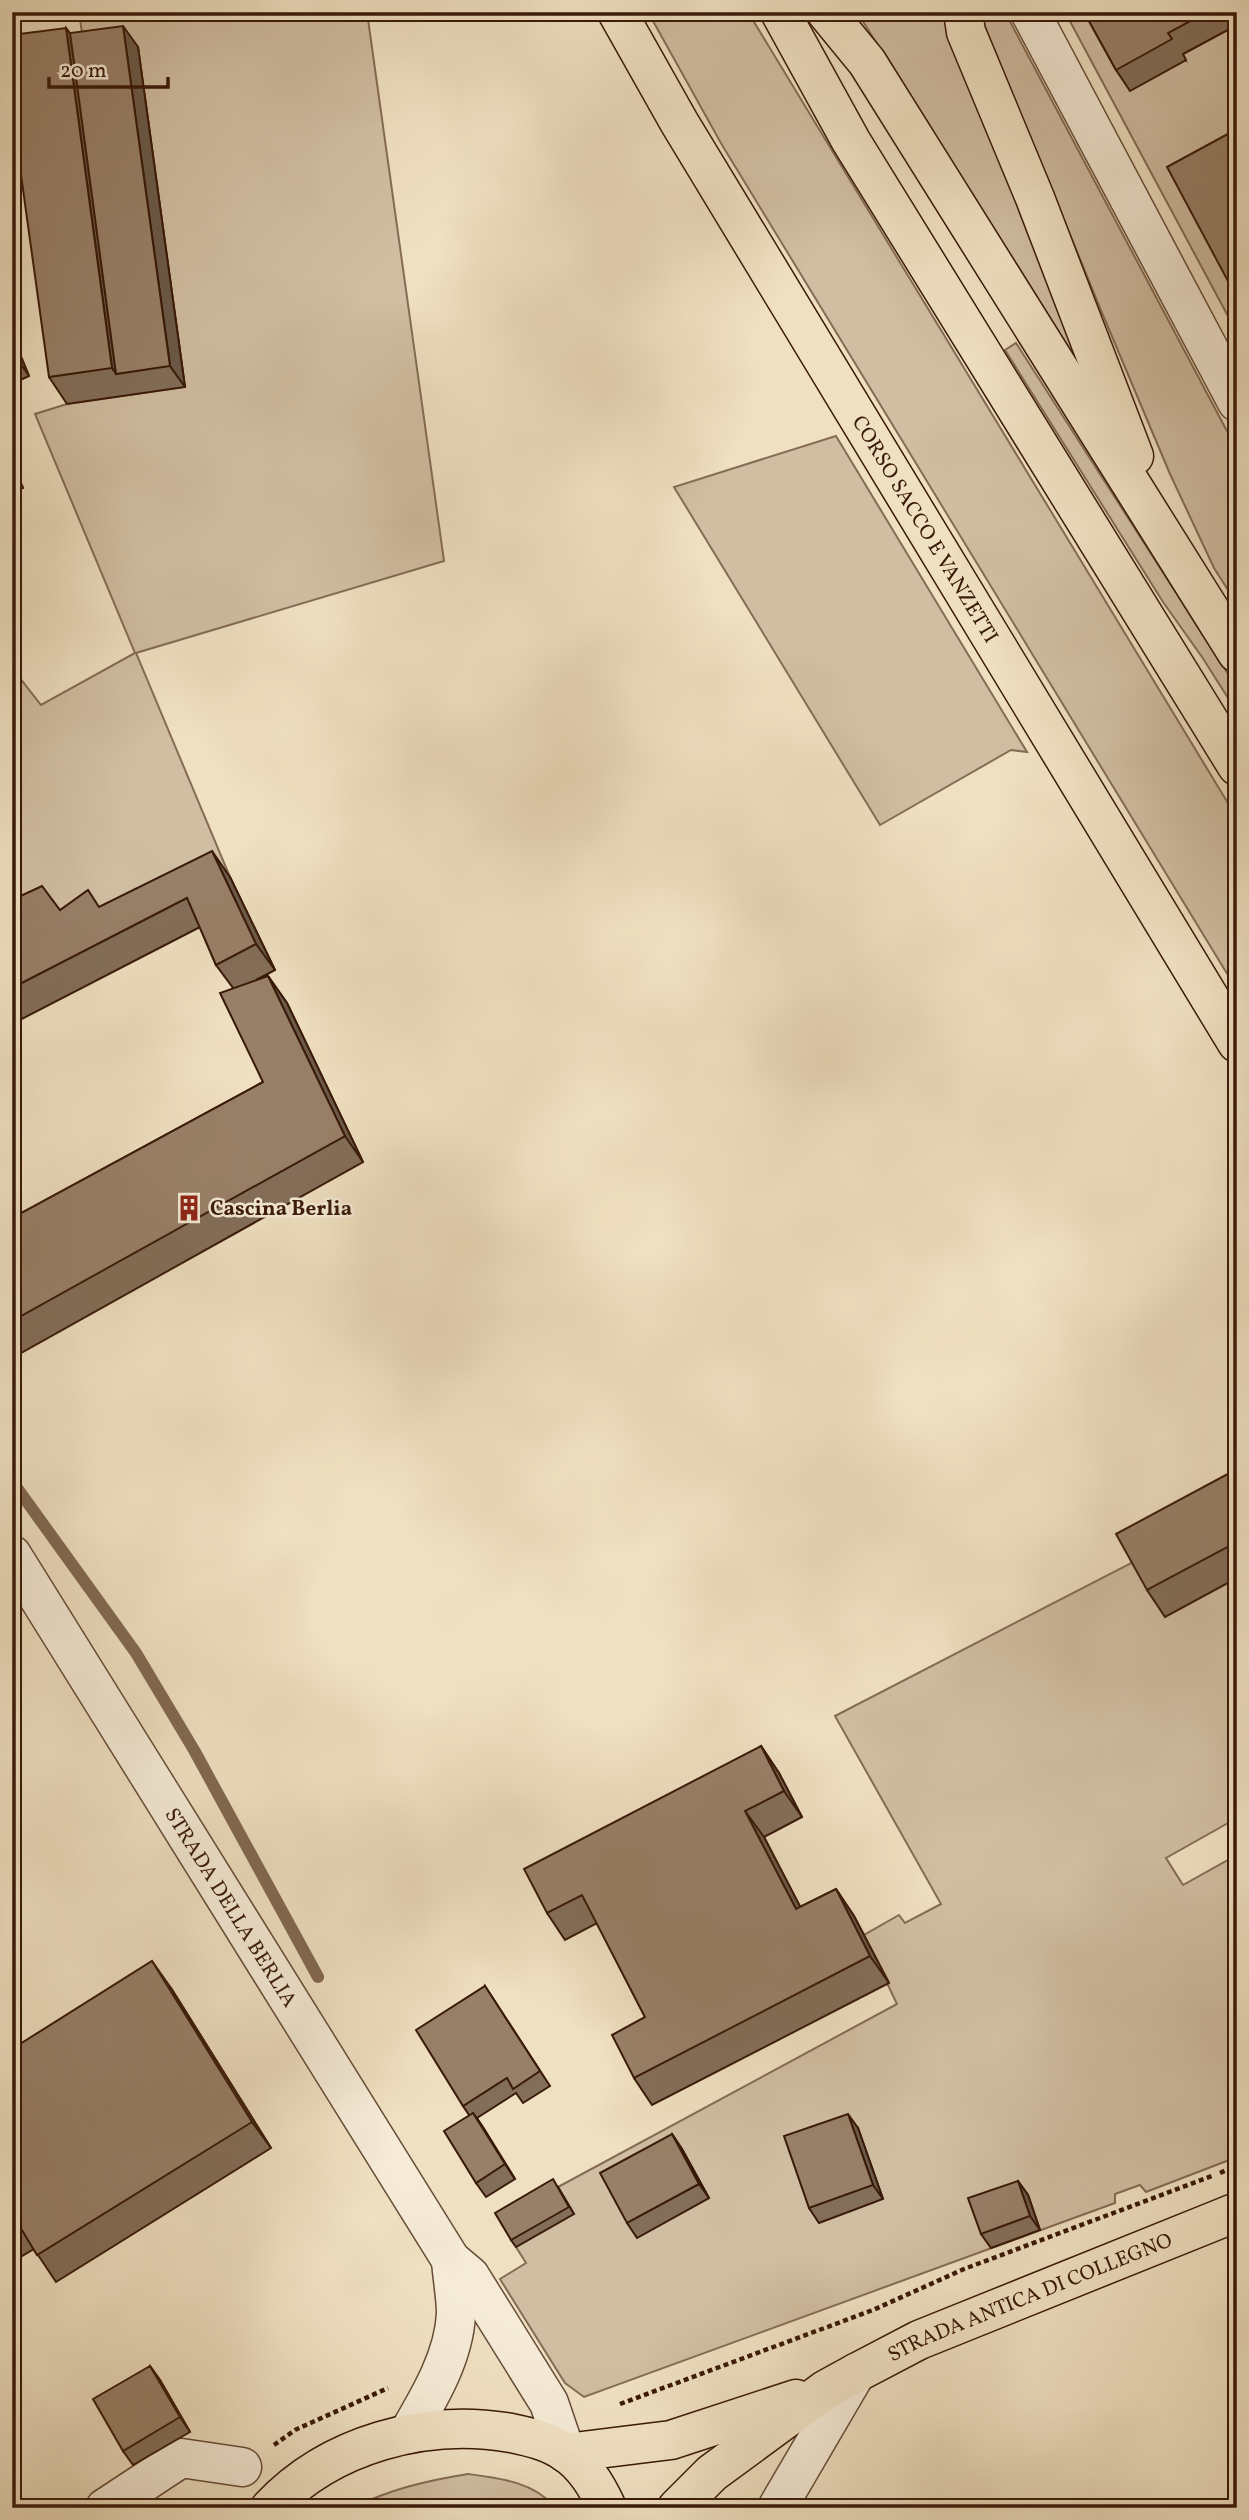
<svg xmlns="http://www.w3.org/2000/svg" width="1249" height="2520" viewBox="0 0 1249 2520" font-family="Vollkorn,serif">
<rect width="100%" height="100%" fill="#efe0c1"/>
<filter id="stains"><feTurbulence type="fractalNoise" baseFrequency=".00286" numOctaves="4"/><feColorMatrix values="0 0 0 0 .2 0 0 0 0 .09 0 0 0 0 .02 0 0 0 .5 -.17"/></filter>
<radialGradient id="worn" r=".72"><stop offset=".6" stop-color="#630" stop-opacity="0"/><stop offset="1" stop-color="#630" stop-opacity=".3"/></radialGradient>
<!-- green -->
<path fill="#d0bea2" stroke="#846c55" stroke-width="2" d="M79,12H367L444,561L136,653L230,877L118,934L12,936V668L41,705L135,653L35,414L67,404L185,387L85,54Z
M648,12H748L1237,818V990L722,145Z
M857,12H945L1080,352L1075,354L1070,350Z
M979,12H1005L1237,450V604L1214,568L1170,474L1100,308Z
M1065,12H1088L1186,61L1183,54L1237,25V333Z
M1016,343L1237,688V712L1202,657L1163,602L1005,350Z
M836,436L1027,752L1011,750L880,825L674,487Z
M1135,1561L1165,1617L1237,1578V1818L1166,1858L1183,1885L1237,1855V2157L1146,2192L1140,2185L1115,2194V2203L584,2397L565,2383L500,2279L526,2263L516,2247L574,2214L558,2187L897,2004L864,1935L899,1915L905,1923L941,1904L835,1716Z
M468,2474C500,2478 534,2482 556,2508H352C391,2489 425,2481 468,2474Z"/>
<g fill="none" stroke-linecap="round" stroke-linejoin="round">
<!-- stream -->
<path stroke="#816851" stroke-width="12" d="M12,1481L136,1653L194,1750L318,1977"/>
<!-- minor casing -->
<g stroke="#664b36" stroke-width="41">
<g id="minor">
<path d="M1030,12L1237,402"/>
<path id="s1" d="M12,1555L451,2260L470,2276L549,2403L566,2453"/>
<path d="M408,2434C429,2398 454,2357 456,2314C456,2296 452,2277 451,2260"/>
<path d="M105,2508L181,2458L242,2467"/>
<path d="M777,2508L856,2373"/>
</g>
</g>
<!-- major casing -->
<g stroke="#391908" stroke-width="41">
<g id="major">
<path id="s2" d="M617,12L679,122L1237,1043"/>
<path d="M780,12L851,141L1237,766"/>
<path d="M826,12L867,62L1237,653"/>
<path d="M963,12L966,32L1035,198L1134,456"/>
<path d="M566,2453L671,2440L796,2399"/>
<path d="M270,2508C330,2444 426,2418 511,2433C530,2437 549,2441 566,2453C584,2465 598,2488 607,2508"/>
<path id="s3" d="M677,2508L712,2473L825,2390L856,2373L919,2340L1237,2212"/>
</g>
</g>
<!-- path -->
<path stroke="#391908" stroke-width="4.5" stroke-dasharray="5 3.5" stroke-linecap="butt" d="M1220,2173L1237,2165
M620,2404L873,2310L964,2269L1212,2176
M274,2445L295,2430L388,2388
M184,2508L195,2500"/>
<!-- minor -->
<use href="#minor" stroke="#f5ebd7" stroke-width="38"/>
<!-- major -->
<use href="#major" stroke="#efe0c1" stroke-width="38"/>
</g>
<!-- wall -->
<path fill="#836e59" stroke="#391908" stroke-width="2" d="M1084,12H1237V25L1183,54L1186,60L1130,91L1116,70Z
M66,28L70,33L138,47L185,387L67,404L49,377Z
M12,335L29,376L12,384Z
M12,463L23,488L12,493Z
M230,877L275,970L256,980L268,976L287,1003L363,1162L12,1358V1218L263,1082L233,988L216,965L200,927L12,1024V900L60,910L100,907Z
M1237,1469V1578L1165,1617L1147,1590Z
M761,1746L779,1773L802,1817L764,1837L800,1907L836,1889L854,1916L889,1983L652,2105L634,2078L645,2017L597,1923L565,1940L547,1913Z
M12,1809L20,1820L12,1825Z
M485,1986L550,2086L523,2103L516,2093L477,2118L515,2179L486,2197L476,2183L469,2115L463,2106Z
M171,1988L271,2148L56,2282L34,2249L12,2262V2049Z
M858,2128L883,2199L819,2223L809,2208Z
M672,2134L682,2149L709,2198L637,2238L627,2223Z
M1018,2181L1028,2195L1040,2230L991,2248L981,2234Z
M558,2187L574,2214L516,2247L511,2240Z
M150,2366L160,2380L190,2432L133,2465L123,2451Z"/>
<!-- shaded-wall -->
<path fill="#6a5a49" stroke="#391908" stroke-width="2" d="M123,26L138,47L185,387L170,366Z
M66,28L85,54L116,374L112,368Z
M12,335L29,376L12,352Z
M12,463L23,488L12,472Z
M212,851L230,877L275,970L256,944Z
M268,976L287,1003L363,1162L345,1136Z
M761,1746L779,1773L802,1817L784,1791Z
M745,1811L764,1837L815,1935L796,1909Z
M836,1889L854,1916L889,1983L870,1956Z
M152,1961L171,1988L271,2148L252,2122Z
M473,2113L483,2127L515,2179L505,2164Z
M848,2114L858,2128L883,2199L873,2185Z
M672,2134L682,2149L709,2198L699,2184Z
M1018,2181L1028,2195L1040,2230L1030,2216Z
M150,2366L160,2380L190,2432L180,2417Z"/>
<!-- building -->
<path fill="#988068" stroke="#391908" stroke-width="2" d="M1084,12H1207L1168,33L1172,39L1116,70Z
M123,26L170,366L116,374L70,33Z
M66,28L112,368L49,377L12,110V35Z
M1237,129V298L1167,167Z
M212,851L256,944L216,965L187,898L12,988V900L42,886L60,910L88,890L99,907Z
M268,976L345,1136L12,1321V1218L263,1082L220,993Z
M1237,1469V1542L1147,1590L1116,1534Z
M761,1746L784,1791L745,1811L796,1909L836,1889L870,1956L634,2078L612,2035L645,2017L582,1895L547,1913L524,1869Z
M152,1961L252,2122L37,2255L17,2222L12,2224V2049Z
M485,1986L540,2071L513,2089L507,2078L463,2106L416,2030Z
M473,2113L505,2164L476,2183L444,2131Z
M848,2114L873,2185L809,2208L784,2136Z
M672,2134L699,2184L627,2223L600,2173Z
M553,2179L569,2207L511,2240L495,2213Z
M1018,2181L1030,2216L981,2234L968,2198Z
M150,2366L180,2417L123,2451L93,2399Z"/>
<!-- icons -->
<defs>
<g id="building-bare" transform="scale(2.1)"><path d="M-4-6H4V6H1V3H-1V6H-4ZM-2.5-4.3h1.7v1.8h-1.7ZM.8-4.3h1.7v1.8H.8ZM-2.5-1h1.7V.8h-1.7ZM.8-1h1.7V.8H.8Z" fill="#8f2418" stroke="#f5ebd7" stroke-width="2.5" paint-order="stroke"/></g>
</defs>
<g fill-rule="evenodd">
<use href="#building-bare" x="189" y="1208"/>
</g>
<g text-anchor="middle" stroke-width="5" stroke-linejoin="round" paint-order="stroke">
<!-- street labels -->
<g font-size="21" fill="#391908" stroke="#f5ebd7">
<text dy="7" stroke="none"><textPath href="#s2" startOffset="602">CORSO SACCO E VANZETTI</textPath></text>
<text dy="7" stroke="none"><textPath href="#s1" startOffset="415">STRADA DELLA BERLIA</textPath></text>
<text dy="7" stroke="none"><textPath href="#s3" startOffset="415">STRADA ANTICA DI COLLEGNO</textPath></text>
</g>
<!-- poi labels -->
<g font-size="21" font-weight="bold" fill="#391908" stroke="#f5ebd7" text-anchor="start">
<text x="210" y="1215">Cascina Berlia</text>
</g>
</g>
<!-- margin -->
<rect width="1249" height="2520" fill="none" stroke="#efe0c1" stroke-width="42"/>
<rect x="14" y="14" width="1221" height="2492" fill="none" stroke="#391908" stroke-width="3.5"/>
<rect x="21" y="21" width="1207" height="2478" fill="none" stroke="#391908" stroke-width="2"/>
<!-- scale -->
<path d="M49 77v10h119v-10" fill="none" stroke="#391908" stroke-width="3.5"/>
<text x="60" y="77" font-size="21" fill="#391908" stroke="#f5ebd7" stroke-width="5" paint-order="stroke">20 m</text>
<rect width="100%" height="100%" filter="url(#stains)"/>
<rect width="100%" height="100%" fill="url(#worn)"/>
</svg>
